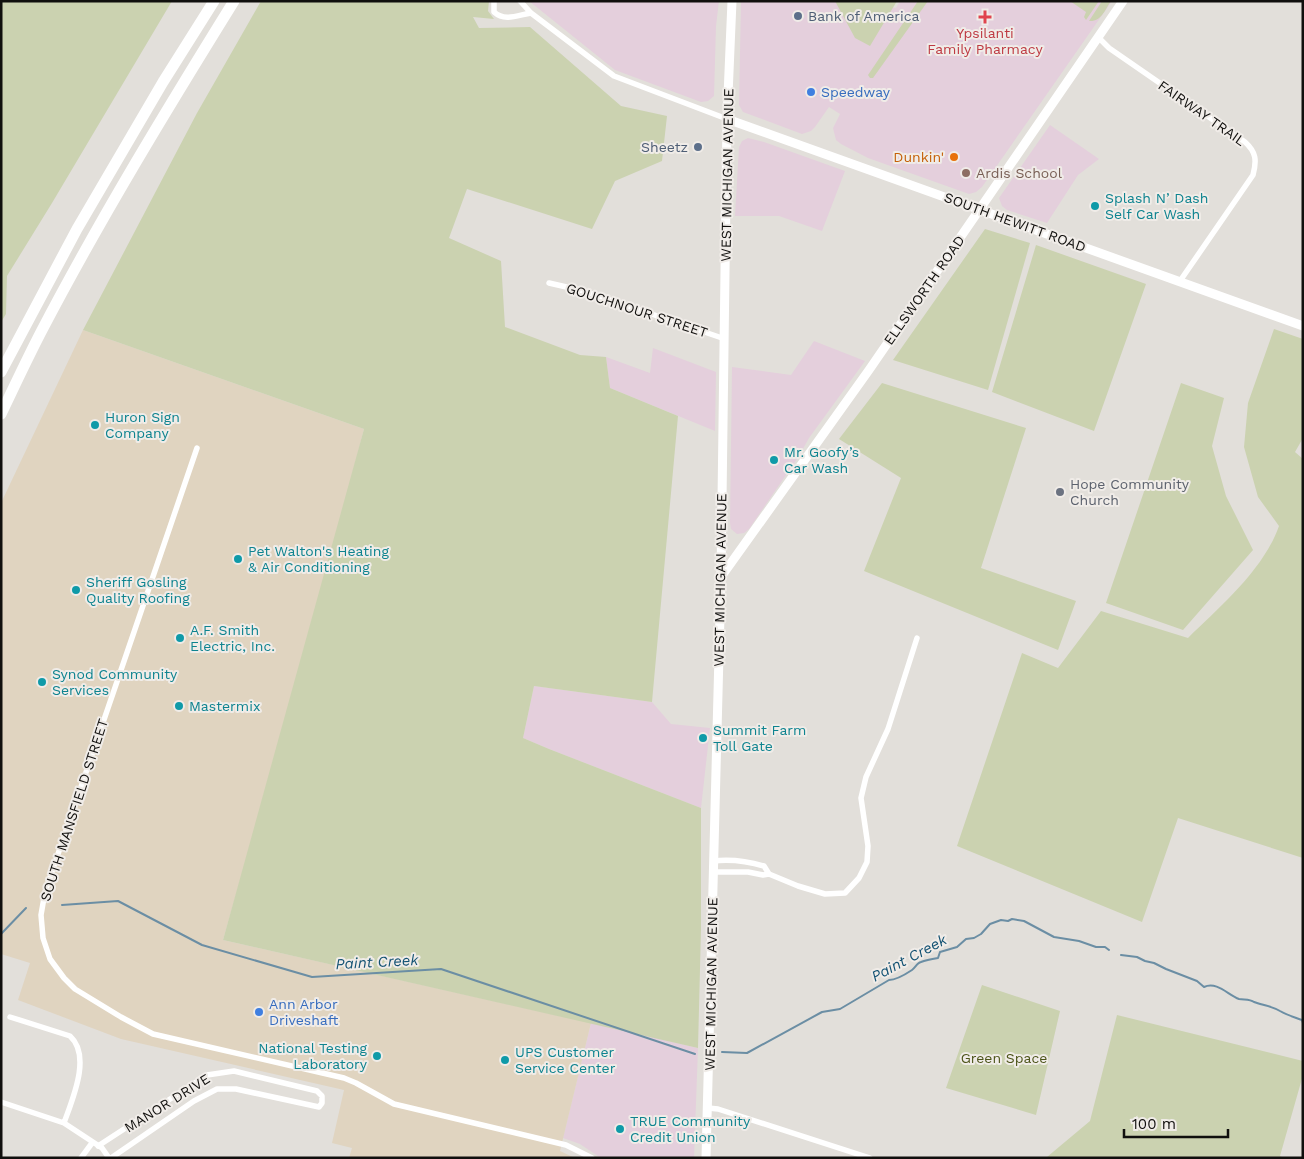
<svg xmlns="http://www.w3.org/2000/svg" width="1304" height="1159" viewBox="0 0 1304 1159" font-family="'Work Sans',sans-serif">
<rect width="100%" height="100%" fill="#e2dfda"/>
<!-- commercial -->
<path fill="#e4cfdc" d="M529,1H719L716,26L714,96L708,101L701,102L615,70Z
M741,1H859L896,8L900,1H1112L982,187L976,192L969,194L868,158L841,144L836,140L833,128L840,114L829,107L815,127L811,131L802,134L743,112L739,105Z
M1050,125L1099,159L1078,175L1047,223L1007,210L1002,206L999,198Z
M748,138L764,142L845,171L822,231L779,216H735L739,147L742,141Z
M814,341L865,361L809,438L799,456L749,529L744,533L737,534L731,529L730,523L732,367L791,375Z
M653,348L716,372L715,431L610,388L606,357L650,373Z
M534,686L652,702L671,724L710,728L701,808L549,749L523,738Z
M591,1023L698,1048L694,1158H601L580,1144L563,1138Z"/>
<!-- industrial -->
<path fill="#e0d4c0" d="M83,330L364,429L315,618L223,940L591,1023L560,1151L575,1158H349L352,1148L332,1143L344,1090L121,1039L18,1000L30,963L1,954V503Z"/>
<!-- green -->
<path fill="#cbd2b0" d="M1,1H172L52,203L7,276L6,314L1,322Z
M261,1H489L488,11L494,19L473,17L479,28L530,27L621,106L667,116L662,161L615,181L592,229L467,189L449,238L501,261L505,327L580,355L606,357L610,388L678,416L652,702L534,686L523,738L549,749L701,808V929L698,1048L223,940L364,429L83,330L197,113Z
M835,1H897L870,46L855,38Z
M918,1H928L873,78H870L868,75Z
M1070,1H1099L1086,20L1084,17L1086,12Z
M1102,1H1111C1105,10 1101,22 1089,21Z
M985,229L1030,243L988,390L893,360Z
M1036,245L1146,284L1094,431L992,392Z
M1274,329L1303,339V438L1295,452L1303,459V858L1178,818L1142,922L957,846L1022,653L1058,668L1101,611L1188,638C1221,606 1264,569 1279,526L1258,497L1244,447L1248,403Z
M882,383L1026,428L981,568L1076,601L1058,650L864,571L901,478L839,439Z
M1181,383L1224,398L1212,446L1226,496L1253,550L1183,630L1106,603Z
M982,985L1060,1011L1036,1115L946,1088Z
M1117,1015L1303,1061V1075L1280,1156L1284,1158L1047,1157L1090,1121Z"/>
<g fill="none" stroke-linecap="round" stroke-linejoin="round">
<!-- stream -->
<path stroke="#6b8ea4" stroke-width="2" d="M62,905L118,901L202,945L312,977L441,969L695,1054
M1,934L26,908
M1121,955L1137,957L1145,961L1154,963L1166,969L1197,981L1204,987C1217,981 1228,995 1239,999C1244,1000 1250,999 1254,1002C1262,1005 1272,1006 1280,1011C1287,1015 1294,1017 1302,1020L1303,1023
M722,1052L747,1053L822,1012L840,1009L889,980C896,980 906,974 912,970C915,968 917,963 921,962C926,960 932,959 938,958L940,952L957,947L966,939L974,938L981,934L990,924L1001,920L1008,921L1012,919L1024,921L1054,937L1079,941L1096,947H1105L1109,950"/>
<!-- minor -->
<path stroke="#fff" stroke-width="5.5" d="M494,1V12C505,22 518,15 531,13
M520,1L531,13L614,76L727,119
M1098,37L1109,48L1245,142C1256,152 1257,160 1253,175L1180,281
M549,283L584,291L725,339
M197,448L45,892L41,915L43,938L50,959L64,978L75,989L121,1017L153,1034L344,1078L356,1083L394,1104L566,1145L592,1158
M713,861C731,859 747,861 764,866L769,874
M713,872H748L763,875L769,874L798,886L825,894L845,893L859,878L867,862L868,846L861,798L866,777L888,729L917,638
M10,1017L70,1036C92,1056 72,1100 64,1123
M1,1102L64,1123L102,1148L109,1158
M708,1108L718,1109L870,1158
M98,1146L207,1075L234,1071L317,1091L322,1096V1103L319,1107L236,1089H217L194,1101L111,1158
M81,1158L92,1143"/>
<!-- secondary -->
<path stroke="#fff" stroke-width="9" d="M727,119L1303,326
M721,577L869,370L1123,1
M706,1158L721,577L727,119L732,1"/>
<!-- motorway -->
<path stroke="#fff" stroke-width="11" d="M1,372L77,229L163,82L214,1
M1,414C14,387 27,359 41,332C100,219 167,109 234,1"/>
</g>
<!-- markers -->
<g fill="#5c6f8a" stroke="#f0ece8" stroke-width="2">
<circle cx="798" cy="16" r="5"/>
<circle cx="698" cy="147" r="5"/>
</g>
<path fill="#e0444e" stroke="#f0ece8" stroke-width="2" d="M982.5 9.5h5v5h5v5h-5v5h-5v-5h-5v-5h5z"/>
<g fill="#3f7fe0" stroke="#f0ece8" stroke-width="2">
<circle cx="811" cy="92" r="5"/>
<circle cx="259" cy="1012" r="5"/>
</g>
<circle fill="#e8710a" stroke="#f0ece8" stroke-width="2" cx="954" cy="157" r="5"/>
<circle fill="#8d6e63" stroke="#f0ece8" stroke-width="2" cx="966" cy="173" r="5"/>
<g fill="#0f9aa8" stroke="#f0ece8" stroke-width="2">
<circle cx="1095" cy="206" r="5"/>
<circle cx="95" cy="425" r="5"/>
<circle cx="774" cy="460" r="5"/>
<circle cx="238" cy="559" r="5"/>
<circle cx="76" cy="590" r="5"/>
<circle cx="180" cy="638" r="5"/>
<circle cx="42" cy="682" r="5"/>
<circle cx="179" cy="706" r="5"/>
<circle cx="703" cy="738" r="5"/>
<circle cx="377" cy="1056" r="5"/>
<circle cx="505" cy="1060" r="5"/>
<circle cx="620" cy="1129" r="5"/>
</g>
<circle fill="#6b7280" stroke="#f0ece8" stroke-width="2" cx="1060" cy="492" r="5"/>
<g text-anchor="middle" stroke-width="4" stroke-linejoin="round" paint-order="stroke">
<!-- service labels -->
<g font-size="14" fill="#4e5e75" stroke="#f0ece8" text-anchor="start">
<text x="808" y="21">Bank of America</text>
<text x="688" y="152" text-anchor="end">Sheetz</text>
</g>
<!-- health labels -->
<g font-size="14" fill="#be3a42" stroke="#f0ece8">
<text x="985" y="38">Ypsilanti<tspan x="985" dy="16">Family Pharmacy</tspan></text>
</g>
<!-- shop labels -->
<g font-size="14" fill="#366cbe" stroke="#f0ece8" text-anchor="start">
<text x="821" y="97">Speedway</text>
<text x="269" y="1009">Ann Arbor<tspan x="269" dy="16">Driveshaft</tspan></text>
</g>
<!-- street labels -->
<g font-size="14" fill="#100f0d" stroke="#f0ece8">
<text transform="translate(1202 113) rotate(35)" y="5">FAIRWAY TRAIL</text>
<text transform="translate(727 175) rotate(-89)" y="5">WEST MICHIGAN AVENUE</text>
<text transform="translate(1015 222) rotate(20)" y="5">SOUTH HEWITT ROAD</text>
<text transform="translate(924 290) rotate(-55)" y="5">ELLSWORTH ROAD</text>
<text transform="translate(637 310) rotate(18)" y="5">GOUCHNOUR STREET</text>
<text transform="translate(720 580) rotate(-89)" y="5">WEST MICHIGAN AVENUE</text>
<text transform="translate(74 810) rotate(-72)" y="5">SOUTH MANSFIELD STREET</text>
<text transform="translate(711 984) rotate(-89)" y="5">WEST MICHIGAN AVENUE</text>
<text transform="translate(167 1103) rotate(-32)" y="5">MANOR DRIVE</text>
</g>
<!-- food labels -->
<g font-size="14" fill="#c56008" stroke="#f0ece8" text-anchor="end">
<text x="944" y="162">Dunkin'</text>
</g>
<!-- education labels -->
<g font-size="14" fill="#785e54" stroke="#f0ece8" text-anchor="start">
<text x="976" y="178">Ardis School</text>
</g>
<!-- culture labels -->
<g font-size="14" fill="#0d838f" stroke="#f0ece8" text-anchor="start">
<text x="1105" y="203">Splash N’ Dash<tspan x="1105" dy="16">Self Car Wash</tspan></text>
<text x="105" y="422">Huron Sign<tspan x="105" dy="16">Company</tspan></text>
<text x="784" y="457">Mr. Goofy’s<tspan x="784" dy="16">Car Wash</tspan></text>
<text x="248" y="556">Pet Walton's Heating<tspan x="248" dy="16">&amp; Air Conditioning</tspan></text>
<text x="86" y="587">Sheriff Gosling<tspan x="86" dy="16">Quality Roofing</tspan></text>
<text x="190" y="635">A.F. Smith<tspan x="190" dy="16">Electric, Inc.</tspan></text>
<text x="52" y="679">Synod Community<tspan x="52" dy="16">Services</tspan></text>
<text x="189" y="711">Mastermix</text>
<text x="713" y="735">Summit Farm<tspan x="713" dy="16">Toll Gate</tspan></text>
<text x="367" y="1053" text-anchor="end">National Testing<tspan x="367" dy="16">Laboratory</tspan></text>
<text x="515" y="1057">UPS Customer<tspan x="515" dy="16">Service Center</tspan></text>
<text x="630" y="1126">TRUE Community<tspan x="630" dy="16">Credit Union</tspan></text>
</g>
<!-- worship labels -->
<g font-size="14" fill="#5b616d" stroke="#f0ece8" text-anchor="start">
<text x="1070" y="489">Hope Community<tspan x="1070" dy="16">Church</tspan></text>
</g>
<!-- park labels -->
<g font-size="14" fill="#4c5419" stroke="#f0ece8">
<text x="1004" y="1063">Green Space</text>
</g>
<!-- water labels -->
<g font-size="15" font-style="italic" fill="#135273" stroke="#f0ece8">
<text transform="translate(909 958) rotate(-28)" y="5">Paint Creek</text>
<text transform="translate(377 962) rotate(-3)" y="5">Paint Creek</text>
</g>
</g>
<!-- border -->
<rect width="1304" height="1159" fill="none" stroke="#100f0d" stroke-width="5"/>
<!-- scale -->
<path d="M1124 1129v8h104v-8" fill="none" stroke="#100f0d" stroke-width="2.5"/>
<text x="1132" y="1129" font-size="15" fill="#100f0d" stroke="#f0ece8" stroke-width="4" paint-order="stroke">100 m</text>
</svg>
